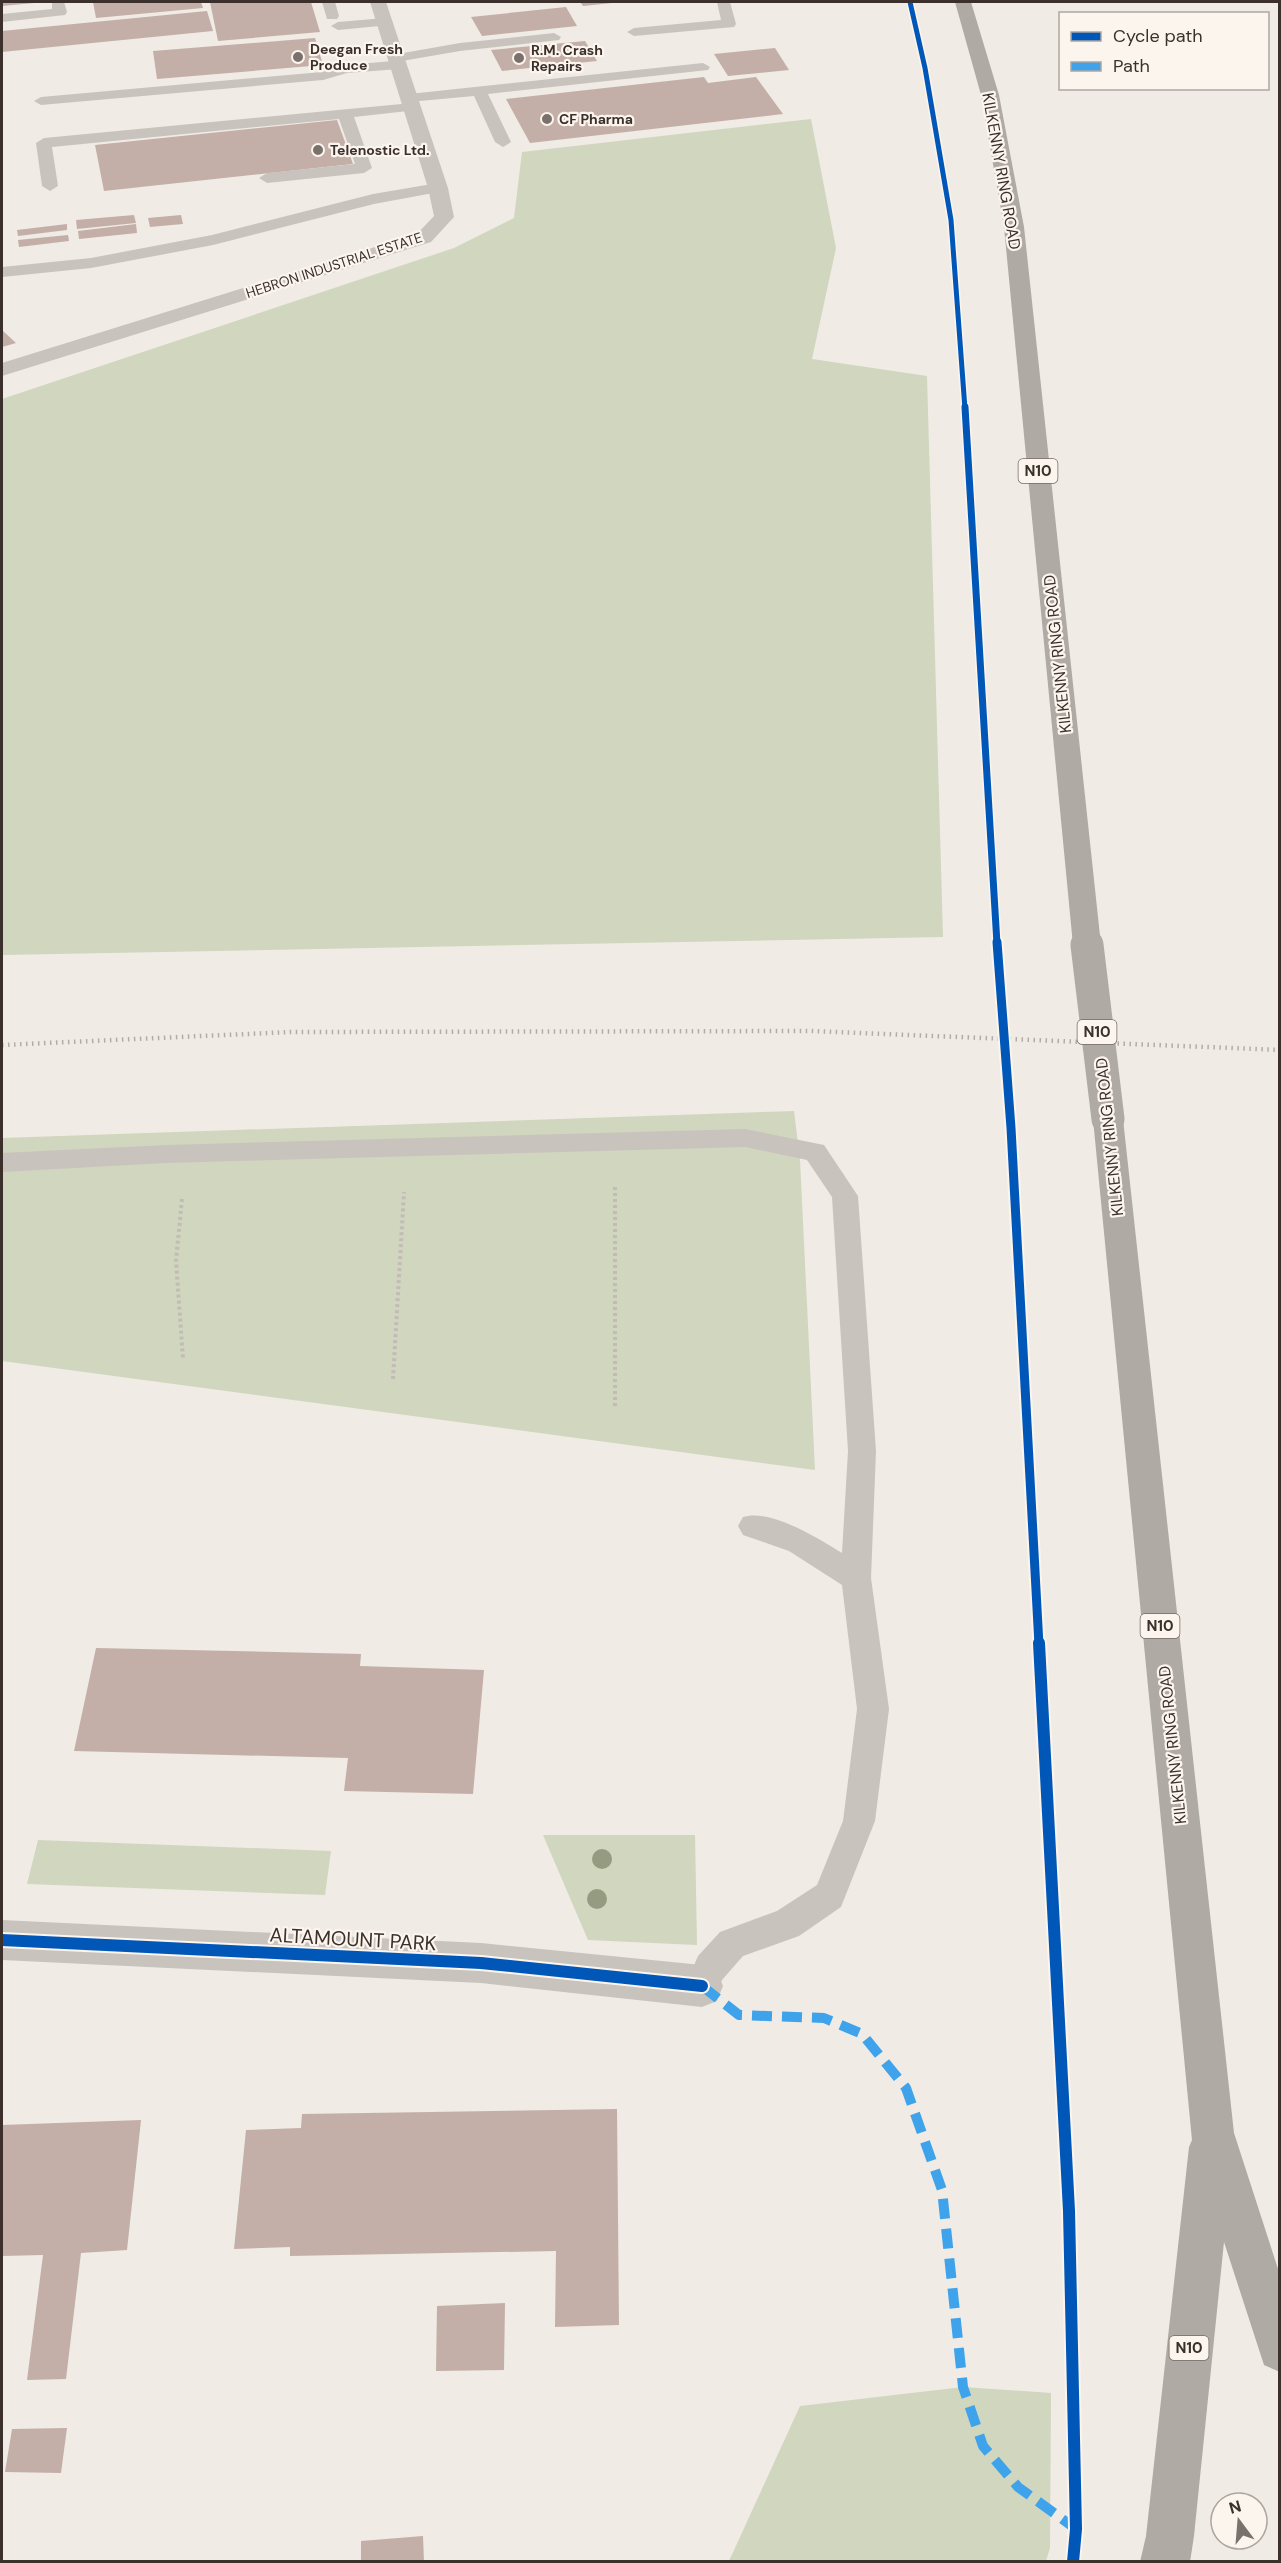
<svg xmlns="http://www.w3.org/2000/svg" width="1281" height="2563" viewBox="0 0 1281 2563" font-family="'DM Sans',sans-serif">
<rect width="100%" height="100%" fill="#f0ebe5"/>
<!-- green -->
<path fill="#d1d6bf" d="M811,119L836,248L812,359L927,376L943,937L2,955V399L454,248L514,218L522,152Z
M794,1111L800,1160L815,1470L2,1361V1138Z
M543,1835H695L697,1945L588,1940Z
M38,1840L331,1851L325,1895L27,1884Z
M963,2387L1051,2393L1050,2548L1046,2561H729L800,2406Z"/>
<!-- building -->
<path fill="#c3afa7" d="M2,2H34V3L2,6Z
M93,2H201L203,8L96,18Z
M210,2H311L320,32L218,41Z
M580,2H612V3L583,6Z
M566,7L577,26L482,36L471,17Z
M207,11L213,31L2,52V31Z
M315,38L323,65L157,79L153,51Z
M585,41L597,61L502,71L491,50Z
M775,48L789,70L728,76L714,54Z
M704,77L708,83L756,77L783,114L530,143L506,99Z
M337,120L353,164L104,191L95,145Z
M134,215L136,223L77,229L76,220Z
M181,215L183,224L150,227L148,218Z
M67,224V230L18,236L17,230Z
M136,224L137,233L79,239L78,231Z
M68,235L69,241L19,247L18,240Z
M2,330L16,343L2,347Z
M96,1648L361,1654L360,1666L484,1670L473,1794L344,1791L348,1758L74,1751Z
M617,2109L619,2325L555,2327L556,2251L290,2256V2247L234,2249L246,2130L301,2128L302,2114Z
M141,2120L127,2250L81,2253L66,2379L27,2380L43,2255L2,2256V2125Z
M505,2303L504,2370L436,2371L437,2306Z
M67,2428L61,2473L5,2472L12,2429Z
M423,2536L424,2562H361V2541Z"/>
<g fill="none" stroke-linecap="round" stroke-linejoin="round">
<!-- path -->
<path stroke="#c2bbb6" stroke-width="4" stroke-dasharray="3 3" stroke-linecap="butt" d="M615,1187V1406
M182,1199L176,1261L183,1359
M393,1379L404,1192"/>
<!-- lane -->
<path fill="#c9c3be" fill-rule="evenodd" d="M52,2H64L67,12L65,15L2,22V14L52,9Z
M322,2H335L339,16L337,19H327Z
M717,2H730L736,24L734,27L634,36L627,32L634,28L721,20Z
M385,18L390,19L392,22L390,25L338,30L331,26L338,22Z
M554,33L561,37L559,40L460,51L402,61L406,65L399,69L347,73L323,80L41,105L34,101L41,97L322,72L346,65L393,61L390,58L392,55L460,43Z
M703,63L710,67L708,70L488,94L511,142L503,147L495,142L474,96L409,102L402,98L409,94Z
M412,103L417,104L419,107L417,110L354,117L372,168L364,173L267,183L259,178L267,173L355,164L339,119L52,147L58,186L50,191L42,186L36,143L44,138Z
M438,183L444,185L446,188L444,191L374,204L213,245L91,268L2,277V267L91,258L212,235L373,194Z
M745,1129L824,1145L858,1196L876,1451L871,1578L889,1709L875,1821L841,1907L799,1936L743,1956L722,1980L714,1998L702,2003L690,1998L685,1986L698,1956L720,1932L777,1911L817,1885L843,1821L857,1709L842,1585L789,1551L743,1535L738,1526L743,1517C769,1508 820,1539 842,1553L848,1451L832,1197L807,1160L745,1147L166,1163L2,1172V1153L166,1145Z"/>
<!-- street -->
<path fill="#c9c3be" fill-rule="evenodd" d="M370,2H386L448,188L454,217L431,242L2,376V363L417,234L434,216L428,188Z
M2,1920L481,1943L702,1965L717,1971L723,1986L717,2001L702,2007L481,1983L2,1960Z"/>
<!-- highway -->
<path fill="#afaaa4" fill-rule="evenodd" d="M955,2H971L999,95L1024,227L1101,945L1097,952L1087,955L1077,952L1073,945L1004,227L981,95Z
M1108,1108L1119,1111L1123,1119L1234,2133L1280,2275V2372L1264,2365L1224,2242L1194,2536L1190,2562H1140L1146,2536L1189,2147L1192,2140L1093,1119L1097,1111Z"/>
<!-- rail -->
<path stroke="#b1aca8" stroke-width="4.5" stroke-dasharray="1.5 4.5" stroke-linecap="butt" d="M2,1045L291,1032L811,1031L1280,1050"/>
<!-- highway-bridge -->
<path stroke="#afaaa4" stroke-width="33" d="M1087,945L1108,1119"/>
<!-- quiet -->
<path stroke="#3fa3eb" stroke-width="10" stroke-dasharray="20 10" stroke-linecap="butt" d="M702,1986L739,2015L824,2018L862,2034L906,2088L942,2190L963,2387L983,2446L1018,2487L1076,2529"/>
<!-- cycleway-far3 casing -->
<g stroke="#fbf5ee" stroke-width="8">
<path id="cycleway-far3" d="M910,2L925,68L951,220L965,409"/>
</g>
<!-- cycleway-far2 casing -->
<g stroke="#fbf5ee" stroke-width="10">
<path id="cycleway-far2" d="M965,407L997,944"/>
</g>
<!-- cycleway-far1 casing -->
<g stroke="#fbf5ee" stroke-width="13">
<path id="cycleway-far1" d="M997,942L1011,1128L1039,1645"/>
</g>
<!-- cycleway casing -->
<g stroke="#fbf5ee" stroke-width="16">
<path id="cycleway" d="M1039,1643L1069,2211L1076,2529L1073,2562
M2,1940L481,1963L702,1986"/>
</g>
<!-- cycleway-far3 -->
<use href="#cycleway-far3" stroke="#0057b8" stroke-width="5"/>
<!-- cycleway-far2 -->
<use href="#cycleway-far2" stroke="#0057b8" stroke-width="7"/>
<!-- cycleway-far1 -->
<use href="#cycleway-far1" stroke="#0057b8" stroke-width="9"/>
<!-- cycleway -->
<use href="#cycleway" stroke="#0057b8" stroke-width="12"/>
</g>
<!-- trees -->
<g fill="#959b80">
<circle cx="602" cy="1859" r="10"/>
<circle cx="597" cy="1899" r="10"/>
</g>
<!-- markers -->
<g fill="#7a716c" stroke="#fbf5ee" stroke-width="2">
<circle cx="298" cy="57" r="6"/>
<circle cx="519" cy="58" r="6"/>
<circle cx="547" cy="119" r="6"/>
<circle cx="318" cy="150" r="6"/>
</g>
<g text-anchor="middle" stroke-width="4.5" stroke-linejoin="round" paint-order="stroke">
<!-- far-poi labels -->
<g font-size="14" font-weight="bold" fill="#3b302b" stroke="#fbf5ee" text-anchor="start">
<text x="310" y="54">Deegan Fresh<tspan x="310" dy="16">Produce</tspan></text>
<text x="531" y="55">R.M. Crash<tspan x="531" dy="16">Repairs</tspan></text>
<text x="559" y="124">CF Pharma</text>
<text x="330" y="155">Telenostic Ltd.</text>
</g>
<!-- far-street labels -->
<g font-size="14" fill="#3b302b" stroke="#fbf5ee">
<text transform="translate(334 265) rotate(-18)" y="5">HEBRON INDUSTRIAL ESTATE</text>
</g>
<!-- shield labels -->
<g fill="#fbf5ee" stroke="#756b66" stroke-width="1.5">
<rect x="1018.5" y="459" width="39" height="24" rx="4.5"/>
<rect x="1077.5" y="1020" width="39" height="24" rx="4.5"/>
<rect x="1140.5" y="1614" width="39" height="24" rx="4.5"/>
<rect x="1169.5" y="2336" width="39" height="24" rx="4.5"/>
</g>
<g font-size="15" font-weight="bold" fill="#3b302b">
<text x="1038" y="476">N10</text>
<text x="1097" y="1037">N10</text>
<text x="1160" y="1631">N10</text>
<text x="1189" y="2353">N10</text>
</g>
<!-- street labels -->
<g font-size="16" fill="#3b302b" stroke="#fbf5ee">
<text transform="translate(1002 171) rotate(80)" y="6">KILKENNY RING ROAD</text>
<text transform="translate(1057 654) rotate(-96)" y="6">KILKENNY RING ROAD</text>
<text transform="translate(1109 1137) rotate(-96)" y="6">KILKENNY RING ROAD</text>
<text transform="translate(1172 1745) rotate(-96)" y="6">KILKENNY RING ROAD</text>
</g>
<!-- near-street labels -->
<g font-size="20" fill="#3b302b" stroke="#fbf5ee">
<text transform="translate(353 1939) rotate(3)" y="7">ALTAMOUNT PARK</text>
</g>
</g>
<!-- border -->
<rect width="1281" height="2563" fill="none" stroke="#3b302b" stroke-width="6"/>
<!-- legend -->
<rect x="1059" y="12" width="210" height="78" fill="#fbf5ee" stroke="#aea6a0" stroke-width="1.5"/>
<rect x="1071" y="32" width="30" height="9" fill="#0057b8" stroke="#aea6a0" stroke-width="1.5"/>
<text x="1113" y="42" font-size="18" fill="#3b302b">Cycle path</text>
<rect x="1071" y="62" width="30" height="9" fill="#3fa3eb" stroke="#aea6a0" stroke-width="1.5"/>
<text x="1113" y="72" font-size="18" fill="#3b302b">Path</text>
<!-- north arrow -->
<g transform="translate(1239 2521) rotate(344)"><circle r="28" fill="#fbf5ee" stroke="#aea6a0" stroke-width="1.5"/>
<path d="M0-4.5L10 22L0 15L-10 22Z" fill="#7a716c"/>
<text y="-9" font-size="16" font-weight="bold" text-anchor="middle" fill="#3b302b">N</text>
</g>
</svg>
